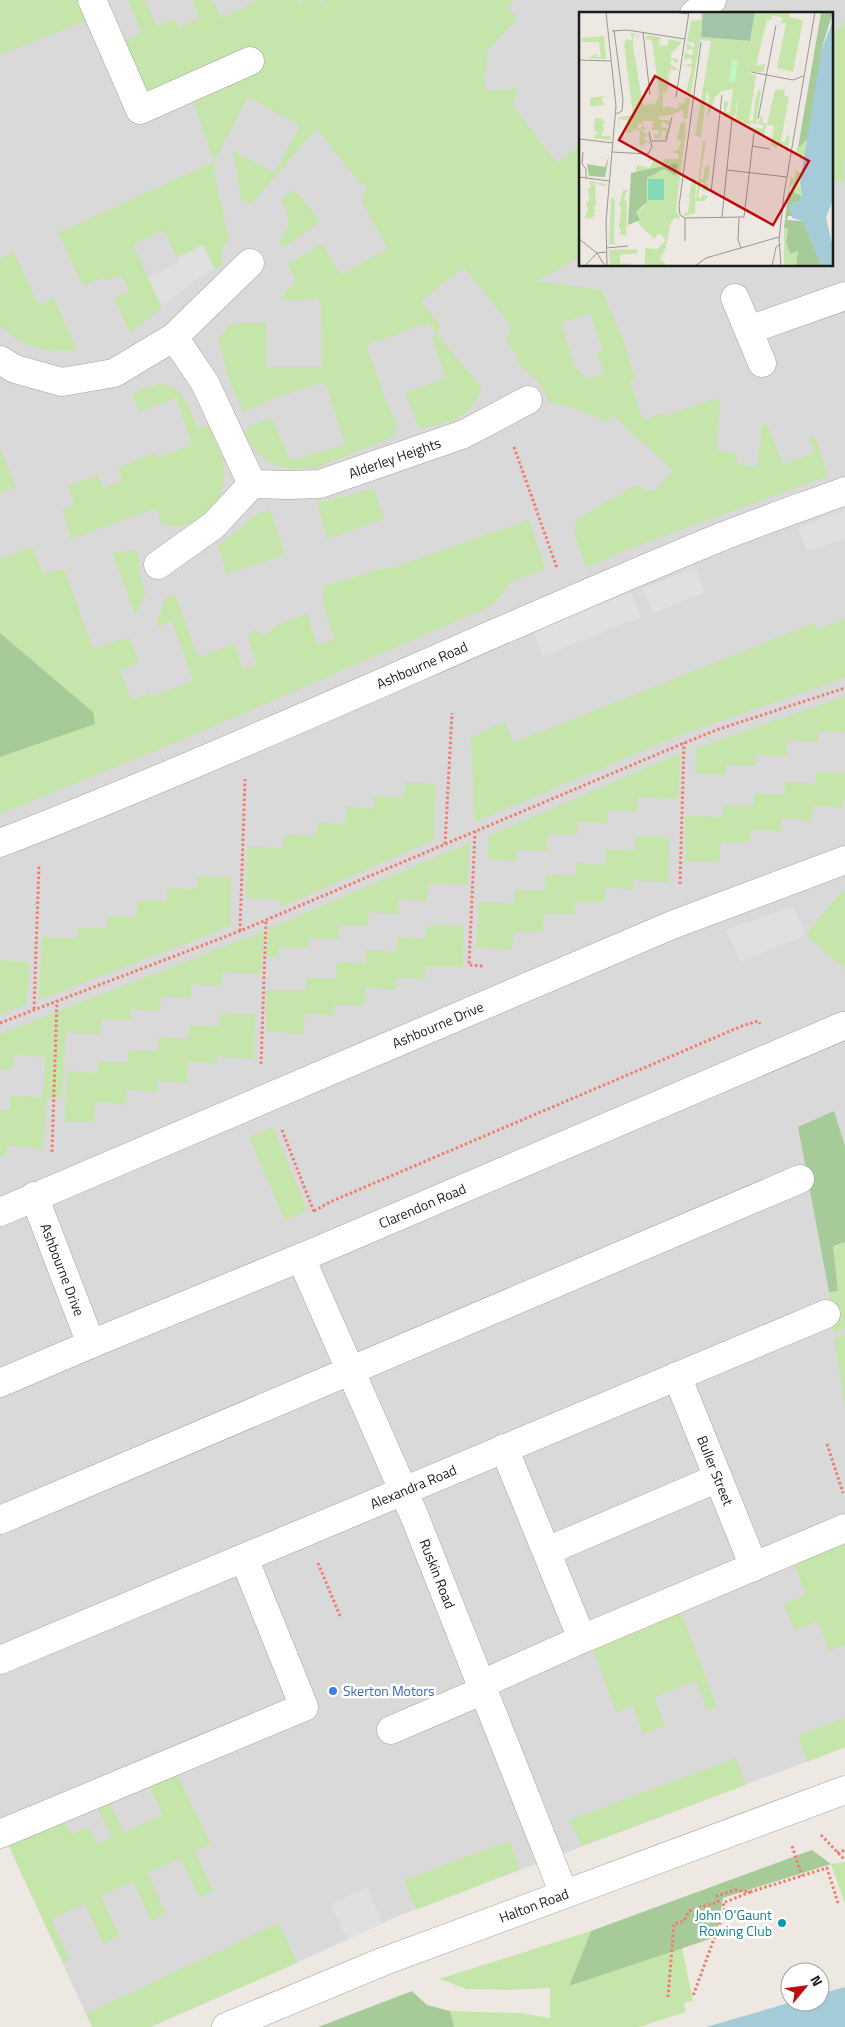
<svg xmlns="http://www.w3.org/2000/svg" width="845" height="2027" viewBox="0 0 845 2027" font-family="'Titillium Web',sans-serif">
<rect width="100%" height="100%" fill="#ede9e2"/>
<!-- residential -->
<path fill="#dad9d9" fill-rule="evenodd" d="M0,0H845V1747L398,1916L272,1974L150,2027H92L5,1838L0,1835V757L93,712L0,633ZM580,14H831V265H580Z"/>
<!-- grass -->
<path fill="#c6e5aa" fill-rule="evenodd" d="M0,0H82L91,19L0,55Z
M130,0H145L157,26L175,19L179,27L199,19L193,0H209L211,4L215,3L221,18L255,3L254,0H298L300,3L305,0H318L320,3L327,0H514L507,8L518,18L487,51V70L481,74H484L485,91L517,88L513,106L557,163L580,145V257L536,281L602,290L623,340L635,379L630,381L643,420L663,413L664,416L721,397L716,450L737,454V464L757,467L762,426L767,424L783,464L815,453L809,438L815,436L828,476L629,549L588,567L585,564L574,532L576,520L634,486L653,491L673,471L614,416L607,422L577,409L550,402L536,379L518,364L519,358L506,342L511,326L464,267L421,301L441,327L436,333L482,388C467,422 453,421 419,429L405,393L446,378L432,338L436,333L428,323L366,345L390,411L397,423L395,436L321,466C288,475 258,465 244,432L254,424L272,418L289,458L293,460L345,444L325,382L275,398L243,412L228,376L218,339L230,324L266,322L267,367H322L321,306L317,297L309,300H280L295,281L288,263L323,244L340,275L388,249L362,202L367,186L360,182L316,129L252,203H245L241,198L233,151L275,173L300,125L248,97L214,162V172L229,240L222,248V266L215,269L203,246L177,258L164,230L133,245L162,307L130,333L114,298L129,291L121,275L106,281L104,277L83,286L58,233L214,162L192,97L143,96L120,42L142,33L128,1ZM590,313L603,350L596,353L604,374L587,379L571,362L573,360L561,323Z
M845,23V161L843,162L845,180L835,184L831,171V33Z
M294,189L320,221L284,248L279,241C292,224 290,219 281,199Z
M14,252L38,305L54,298L77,350C48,353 21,348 0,325V259Z
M158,384C185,385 189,408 198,429L209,425C215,442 227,461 224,480C221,505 201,526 176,526C172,526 164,526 161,523C159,519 158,512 157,508L71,539L62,509L74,505L68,486L98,475L103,488L122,481L118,468L131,463L130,462L154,453L156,458L192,445L176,398L139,412L132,393Z
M0,448L16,487L0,493Z
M374,489L384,519L327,539L317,502Z
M270,509L285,555L226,574L218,546L256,515Z
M529,520L545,569L513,581L491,606L179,741L0,814V757L41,743L93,712L0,633V559L32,547L43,574L64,569L93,649L129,637L139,663L120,670L131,700L150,693L151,696L193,681L172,621L156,627L164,600L175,594L198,657L229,646L233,642L243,670L257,665L247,637L255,630L264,635C271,633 272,630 277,626C285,619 299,620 307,613L317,645L334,640L324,608L323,587L380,569L394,567Z
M138,551L140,575L146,593L135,615L112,552Z
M845,619V678L680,735L474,822L471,737L505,722L513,743L799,629L815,623L817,630Z
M845,696V732L818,731V742L788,740L787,756L756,755V766L726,765L725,775L695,773L696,748Z
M681,753L678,799L638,797L637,812L608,811L607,824L578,822L577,835L548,834L547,851L517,850V861L488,859V836Z
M816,772L845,773V800L843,801V808L813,806L811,821L781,818L780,832L751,829L749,843L721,842L719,862L685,861V816L723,817L724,805L753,806L755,793L784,795L785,782L815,784Z
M405,782L436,784L434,840L280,907V900L246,898L248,847L283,848L284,835L316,836L317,823L345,824L347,807L374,809V796L404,797Z
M636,836L669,837L668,882L633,880L634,889L605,888V902H575L574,914L544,913L543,932H514L512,949L476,947L479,902L514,904L515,889L545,891L546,875L575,876L576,863L605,865L606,849L635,850Z
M469,843L468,885L429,883L427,901L399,899L398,914L369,912L368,926L339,925L338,940L309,938L308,948L279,947L278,957H267L268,929Z
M198,876L231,877V926L39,1000L42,937L77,939L78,928H107L108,916L136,917L137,900L167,901V888L197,889Z
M844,890L845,891V969L806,935L821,915Z
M427,925L464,926L463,967H425V979L396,977V990L365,987L364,1005H335L334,1016L305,1014L304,1034L267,1031L266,990L305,991L307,978L336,979L337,962L365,964L366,950L396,952L397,937L425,939Z
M264,931L261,974L222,972L221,986L191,984V998L161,996L160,1011L131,1009L130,1020L101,1019L100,1034L66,1032L62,1098H47L43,1149L7,1145L6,1156H0V1110H10V1096L43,1097L45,1057L13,1055L12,1069H0V1034Z
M0,960L29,962L27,1004L0,1015Z
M220,1013L255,1015L254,1059L217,1056V1064L188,1062L187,1083L157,1081V1093L127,1089L126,1105L96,1102L93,1122L64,1121L68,1071L98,1073V1062L128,1063L129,1050L158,1052L159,1037L188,1039L189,1025L219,1026Z
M273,1127L307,1210L285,1221L249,1137Z
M845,1242V1328L833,1333L829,1292L838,1290L833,1246Z
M845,1335V1408L834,1339Z
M845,1540V1645L829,1651L818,1621L794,1630L784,1604L806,1594L793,1562Z
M680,1610L717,1707L707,1710L696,1681L654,1697L665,1726L643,1734L633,1706L616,1712L592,1647Z
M845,1718V1747L807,1762L798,1735Z
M736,1758L746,1785L582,1846L569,1820Z
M177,1774L211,1844L195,1851L213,1891L199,1897L180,1858L147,1873L166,1913L151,1921L133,1881L101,1896L119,1936L103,1944L85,1904L51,1919L70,1959L63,1963L5,1838L62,1815L71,1835L88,1827L97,1844L112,1836L98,1809L111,1804L124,1832L163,1815L150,1787Z
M509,1841L520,1869L416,1910L404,1880Z
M845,1862V1904L831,1864Z
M279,1923L297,1963L150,2027H92L86,2014Z
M591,1931L569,1986L682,1948L693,2001L684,2003L686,2012L639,2027H454L450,2011L520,2013L550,2018V1988L509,1990L467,1989L439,1979Z"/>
<!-- forest -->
<path fill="#a7ca99" d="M0,633L93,712L95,724L0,757Z
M834,1111L845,1146V1242L833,1246L838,1291L829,1292L798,1127Z
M812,1850L831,1864L723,1898L716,1937L569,1986L591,1931Z
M412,1991L427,2005L450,2011L454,2027H318Z"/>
<!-- parking -->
<path fill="#e0e0e0" d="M203,245L215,269L202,275L162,307L148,277L179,262L177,258Z
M845,510V539L807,552L798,528Z
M695,568L705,592L653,613L643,588Z
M631,592L641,617L542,657L533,630Z
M793,906L806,935L740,962L726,930Z
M367,1887L383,1923L348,1939L330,1904Z"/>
<!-- water -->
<path fill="#a4ccd8" d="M845,1987V2027H706L792,2002H820V1994Z"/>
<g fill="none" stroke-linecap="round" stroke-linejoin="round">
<!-- minor casing -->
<g stroke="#a3a3a3" stroke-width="29">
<g id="minor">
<path d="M92,0L140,110L250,61"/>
<path d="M694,14L712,0"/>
<path d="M735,298L762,363"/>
<path d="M749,330L845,296"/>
<path id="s1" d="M174,337L205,383L252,484L288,485L320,484L464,434L528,400"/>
<path d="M0,360L15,369L62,382L114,373L174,337L250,263"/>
<path d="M158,565L214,525L252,484"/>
<path id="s2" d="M0,843C242,749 476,638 716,539C758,522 802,507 845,491"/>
<path id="s3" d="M34,1196L91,1344"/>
<path id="s4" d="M0,1212L672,925L845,860"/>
<path id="s5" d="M301,1258L414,1515L564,1894"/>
<path id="s6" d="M677,1376L754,1567"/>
<path id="s7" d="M0,1383L91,1344L324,1248L843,1026"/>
<path d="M504,1448L582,1639L845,1528"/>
<path d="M0,1520L800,1179"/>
<path d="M547,1551L718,1478"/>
<path id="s8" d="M0,1660L826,1314"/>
<path d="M482,1684L582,1639"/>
<path d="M391,1730L484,1690"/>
<path d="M0,1834L304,1707L244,1558"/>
<path id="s9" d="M226,2027L382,1962L845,1790"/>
</g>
</g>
<!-- path -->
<path stroke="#f27d6e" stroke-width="3" stroke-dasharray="2.5 2.5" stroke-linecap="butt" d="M514,447L557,568
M475,831L469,965L484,966
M445,844L452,713
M680,884L684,743
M240,931L245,779
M34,1009L39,864
M0,1023L240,931L684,743L719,729L845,688
M261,1064L266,920
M282,1130L314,1212
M52,1152L57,1000
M314,1211L330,1202L742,1026L758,1021L760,1024
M827,1444L843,1493
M318,1563L340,1616
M821,1835L845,1860
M792,1846L802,1876
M837,1853L845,1850
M750,1892L827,1868L838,1903
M668,1997L674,1924L684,1921L689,1911L718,1902L717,1896L735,1890L750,1892L723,1903L725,1909L693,1996"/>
<!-- minor -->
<use href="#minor" stroke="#fff" stroke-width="28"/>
</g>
<!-- markers -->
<circle fill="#3f7fe0" stroke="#fff" stroke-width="2" cx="333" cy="1691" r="5"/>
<circle fill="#0f9aa8" stroke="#fff" stroke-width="2" cx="782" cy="1923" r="5"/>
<g text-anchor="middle" stroke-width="5" stroke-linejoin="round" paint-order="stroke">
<!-- street labels -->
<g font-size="14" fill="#1c1c1c" stroke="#fff">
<text dy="5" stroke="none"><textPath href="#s1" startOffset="314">Alderley Heights</textPath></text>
<text dy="5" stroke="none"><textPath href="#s2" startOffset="458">Ashbourne Road</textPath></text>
<text dy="5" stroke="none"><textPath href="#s4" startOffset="476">Ashbourne Drive</textPath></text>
<text dy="5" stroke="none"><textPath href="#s7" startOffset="458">Clarendon Road</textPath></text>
<text dy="5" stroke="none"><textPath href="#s3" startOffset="79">Ashbourne Drive</textPath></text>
<text dy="5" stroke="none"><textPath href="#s6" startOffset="102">Buller Street</textPath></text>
<text dy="5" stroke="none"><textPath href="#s8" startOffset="448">Alexandra Road</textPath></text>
<text dy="5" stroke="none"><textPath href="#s5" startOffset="344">Ruskin Road</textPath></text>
<text dy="5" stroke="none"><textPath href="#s9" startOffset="331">Halton Road</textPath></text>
</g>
<!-- shop labels -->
<g font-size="14" fill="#366cbe" stroke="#fff" text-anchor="start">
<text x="343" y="1696">Skerton Motors</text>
</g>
<!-- culture labels -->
<g font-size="14" fill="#0d838f" stroke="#fff" text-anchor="end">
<text x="772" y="1920">John O'Gaunt<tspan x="772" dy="16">Rowing Club</tspan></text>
</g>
</g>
<!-- overview -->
<g transform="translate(579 12)">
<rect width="254" height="254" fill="#ede9e2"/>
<path d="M122,0H124L122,25L171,29L176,0L210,1V5L224,8L214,60L198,56L207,11H203L199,16L204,6L193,3L192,8H188L177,54L186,52L185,60H169L177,64L170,109H174L176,90L179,78H182L177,112L172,111L171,115L184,117V113L179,112L183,102L184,111L188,112L196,78L206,77L205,83L210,85L202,129L206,130L208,123L211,124L208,141L206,133L201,132L197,136L192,133L195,114L187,113L185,124L170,117V113L160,111L157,107L160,81L156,104L145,106V90L150,89L147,100L151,101L154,77L143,79L136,85L128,108L130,84L128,79L122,126L116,123L132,29L121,28L112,81L107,80L113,55L104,53L113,52L112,46L105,48L106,40L113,44L114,41V37L107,38L108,31L115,36L116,31L108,29L112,9L122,8ZM52,21L60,23L59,28L58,23L54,24V34L64,93L76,92L81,81L76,80L80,79L73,29L66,26L69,23L81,25L80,37L82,33L88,34L90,27L103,30L92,42V46L98,47L100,49L97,51L93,47L91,52L99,57L95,59L92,56L91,62L88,61L90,66L88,81L84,80V98L87,94L99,97L100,90L104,92L107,90L104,87L111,85L108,107L104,106V97L94,103L80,104L81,108H90L91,110L90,114L83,109L82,115L89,116L88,125L83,128L88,120L83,119L81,127L75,126L76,121L79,123L81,119L72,117L75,109H63L66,118L61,117L64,114L62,111L58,113L61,118L69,123L64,128L70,129L71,132L66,130L65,134L60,133L61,119L55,117L56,111L53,121H48L45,117L50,114L46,112L51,109L41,107L38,120L40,105L54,103L45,32L47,27L53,28ZM25,24L27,47L9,46L17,42L18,45H22L20,30H2L3,26ZM26,84L22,88L26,93L11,94V86ZM16,106L26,107H23L26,111L23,113L25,117L22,124H32L31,128L14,126L19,120L15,119ZM102,110H106L107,116L97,198L101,207L95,206L91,213L87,235L81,247L89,254H66V236L78,237L87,228L80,221L75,227L58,210L61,208L57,200L66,194L68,166L98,151L57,161L58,153L70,156L74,151L73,148L69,149L70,144L82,152L86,147H99L100,142L92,140L101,137L99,135L103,130L98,128ZM231,125L227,144L217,143L218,136ZM124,128L127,130L121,166L124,168L126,154L131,153L129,168L125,170L129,173L128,179H123L125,171L122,169L119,185L122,187L124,182L129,185L126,189H117ZM217,158L222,161L220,171L223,184L212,179L215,170L209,178L212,164L215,168ZM114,166L117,168L116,201L106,204L104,202L109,200L111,186L105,182L114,186L110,184ZM10,169L27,172V175L16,171L17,193L14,196L17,198L14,201L17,203L12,206L16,207L5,206L9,199L7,191L10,188L9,176H12ZM44,178H49L45,186L48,190L47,224L39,222L43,219L40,216L42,195L40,193ZM32,186L36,187L35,230L38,232H30ZM205,216L209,217L207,230L211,242L219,239L217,254H205ZM58,237V241L41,243V252L50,251V254H31L30,238Z" fill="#c6e5aa"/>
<path d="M254,0L243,35L231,125L219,136L242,1ZM30,143L26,165L10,164L8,152L26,155ZM99,151L97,164L85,157L68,166V190L57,200L61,208L49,213L52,161ZM212,179L223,184L220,190L214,191L213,204H209L208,208L224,209L243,254H217L219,239L211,242L207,230L209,217L205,216L209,181Z" fill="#a7ca99"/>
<path d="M124,0H176L171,29L122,25Z" fill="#a4c4a9"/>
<path d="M153,47L159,48L156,70L150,69Z" fill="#c0f6c5"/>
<path d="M69,167H85V188H69Z" fill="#83d8b8"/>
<path d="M254,9V187L247,206L254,235V254H243L224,209L213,206L210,193L220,190L223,184L221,171L243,36Z" fill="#a4ccd8"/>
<path fill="none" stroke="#999793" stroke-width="1" d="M27,0L37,94L27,209L28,254M93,0L110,2M35,18L44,88L43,99L37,102M33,19L48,18L106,27M64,20L71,83M0,48L32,49M172,60L214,68L224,64M97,85L110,0M179,107L197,13M0,127L34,131M73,129H87L93,105M173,134L191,137M4,140L3,152L7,157V166M33,140L69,142L73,135L70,120M148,158L208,165M0,165L30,169M132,180L143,83M143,205L153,107M106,206L101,203L100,194L122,30M106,206L165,205L175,121M106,206V229M160,206L159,228L162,236M0,227L18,241L27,240M27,236L49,234M6,254L18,241L26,254M116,254L127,246L200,225M193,254L197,235L202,232M202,254L200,228L205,182L236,0"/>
<path fill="#bd0c0b" fill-opacity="0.15" stroke="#bd0c0b" stroke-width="2.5" d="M76,64L230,149L194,213L40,128Z"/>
<rect width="254" height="254" fill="none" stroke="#1c1c1c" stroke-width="2.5"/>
</g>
<!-- north arrow -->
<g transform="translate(805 1987) rotate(61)"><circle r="24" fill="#ffffff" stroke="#a4a4a4"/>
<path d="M0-4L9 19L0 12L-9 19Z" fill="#bd0c0b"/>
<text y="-8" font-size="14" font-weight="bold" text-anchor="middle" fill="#1c1c1c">N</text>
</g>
</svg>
